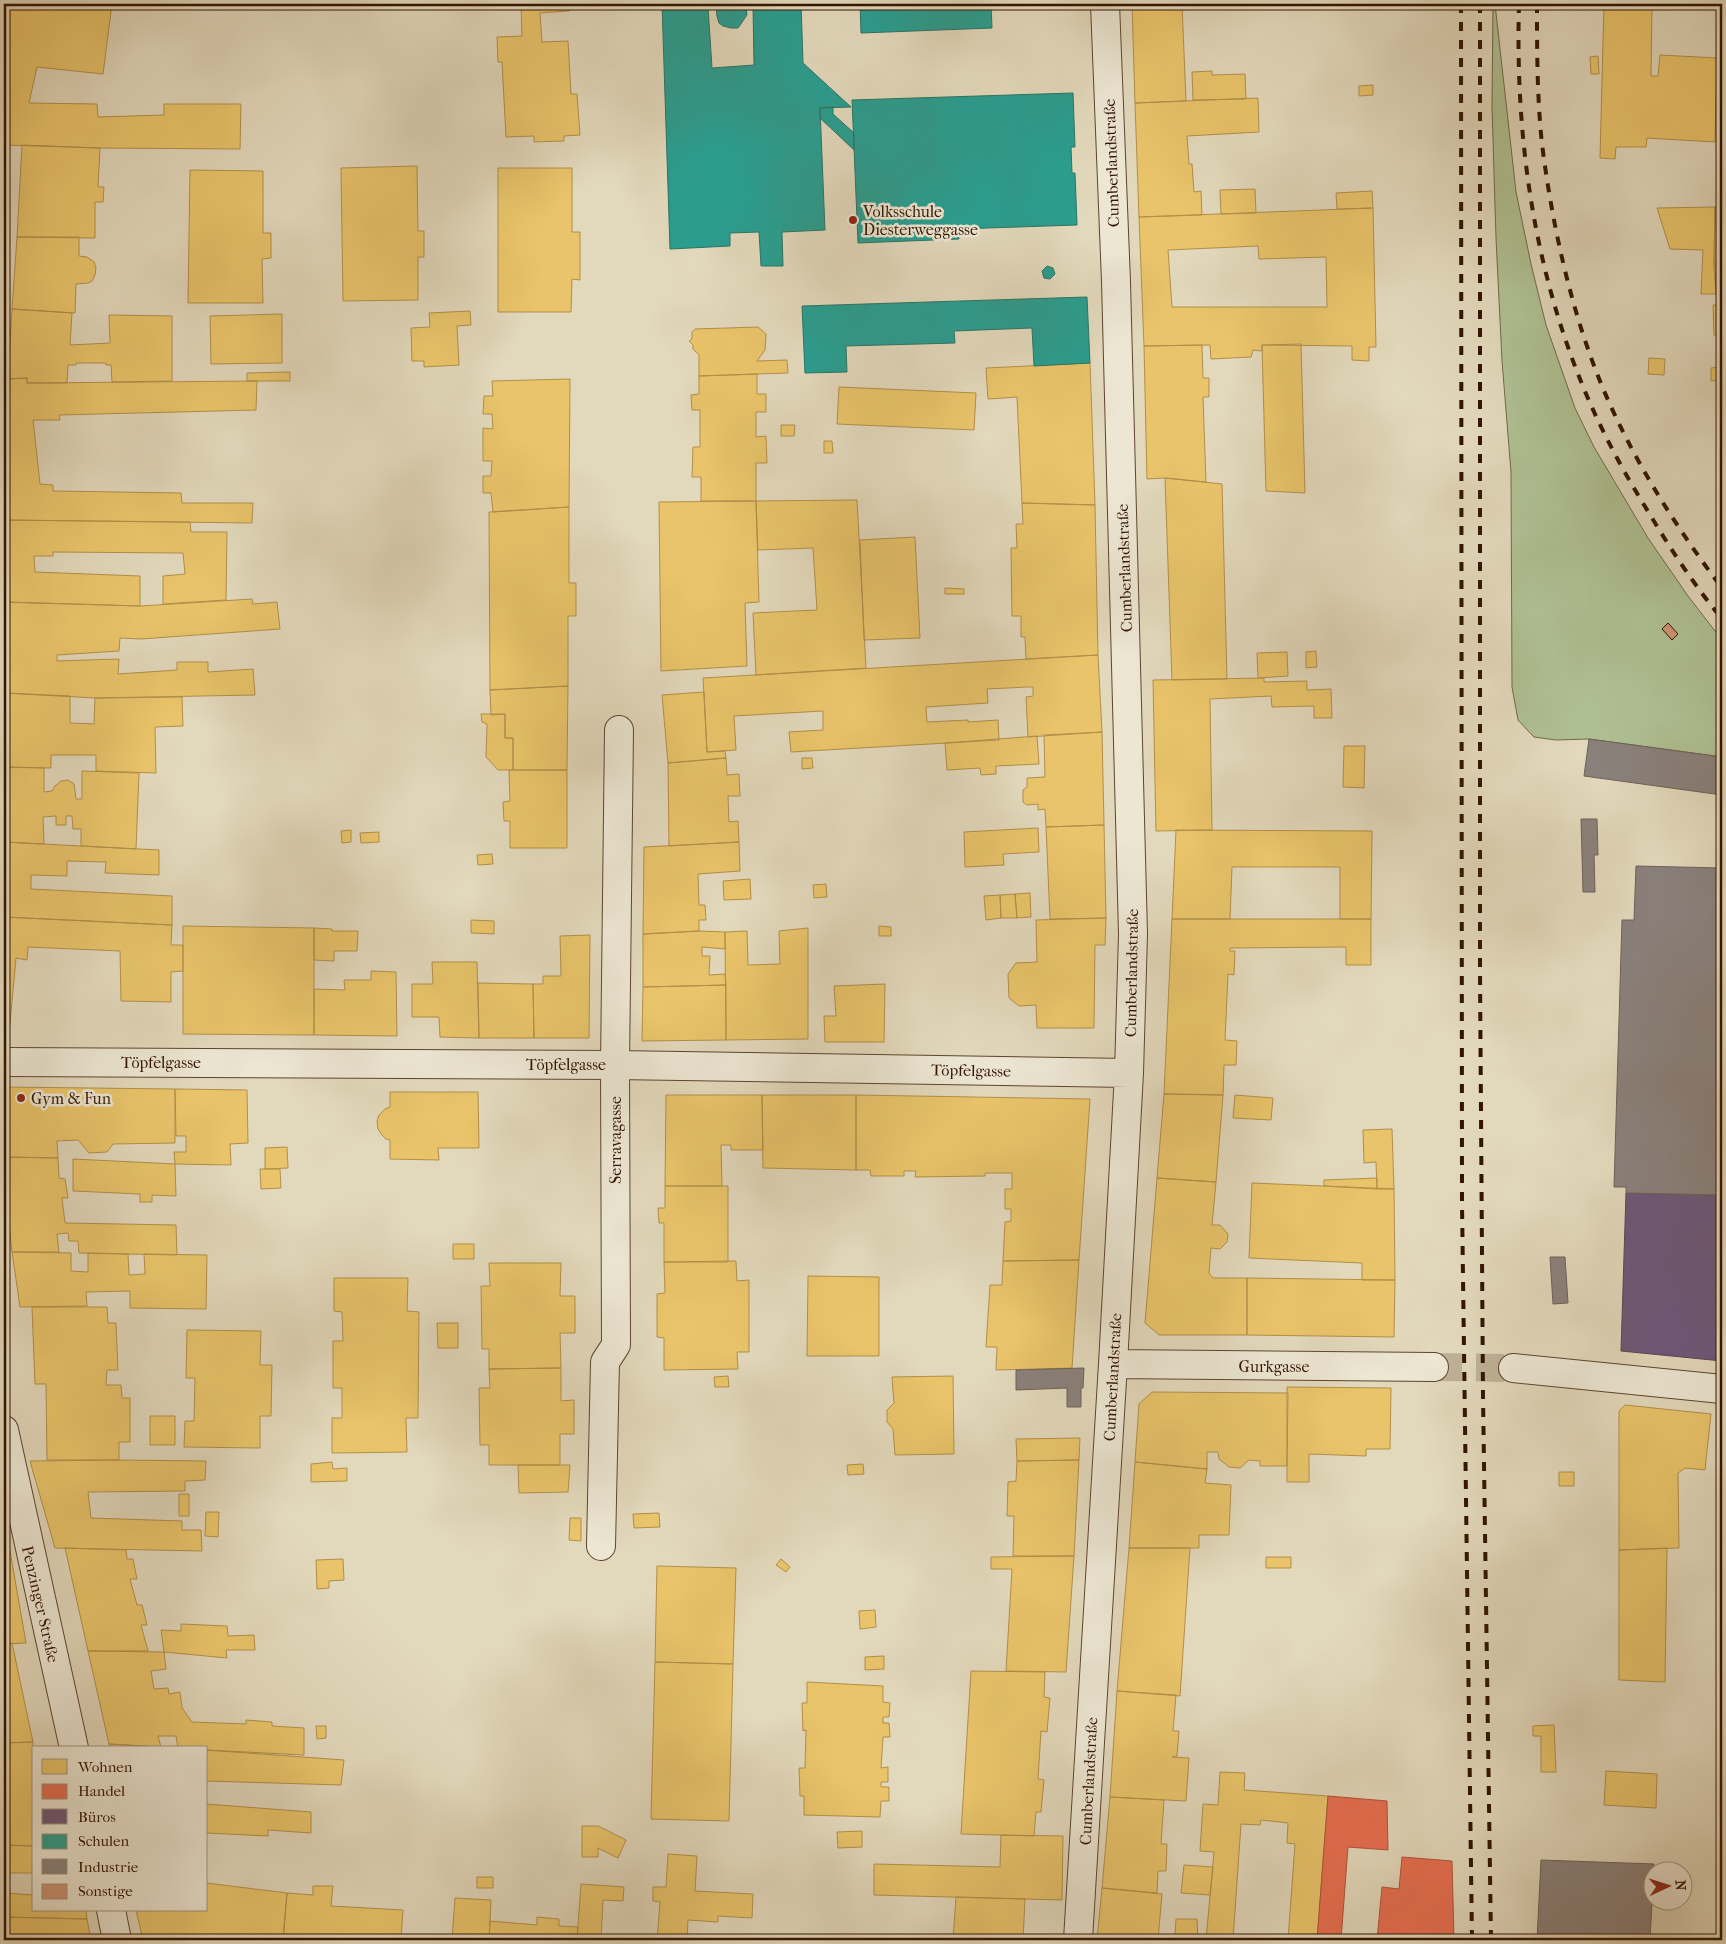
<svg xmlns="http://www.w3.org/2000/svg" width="1726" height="1944" viewBox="0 0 1726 1944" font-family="'IM FELL French Canon',serif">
<rect width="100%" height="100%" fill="#e2d8bb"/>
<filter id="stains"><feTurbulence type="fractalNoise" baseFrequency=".004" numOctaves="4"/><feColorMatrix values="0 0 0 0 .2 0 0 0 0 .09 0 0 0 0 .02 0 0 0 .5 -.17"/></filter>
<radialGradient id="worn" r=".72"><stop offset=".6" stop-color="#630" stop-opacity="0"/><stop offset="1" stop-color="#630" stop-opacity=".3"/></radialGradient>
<!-- green -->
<path fill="#afc093" stroke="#706a4a" d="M1493,4H1495L1516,192L1531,264L1546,325L1575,408L1594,447L1648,538L1688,596L1722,640V757L1589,739L1556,740L1534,737L1518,720L1512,687L1511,472L1502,361L1496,238L1492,107Z"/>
<!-- homes -->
<path fill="#e9c46a" stroke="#b28f4a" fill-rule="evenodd" d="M5,4H112L103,74L37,67L29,103L97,104L98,117L164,115V104H241L240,149L100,148L4,145Z
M521,4H568L569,11L540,13L542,42L568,41L571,94H577L580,135L564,136V141L534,142V136L506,137L502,62H498L497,37L522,36Z
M1132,4H1182L1186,101L1135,103Z
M1189,4H1239V6L1189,8Z
M1604,4H1652L1651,76H1658L1660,55L1717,58L1715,142L1647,138L1646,147H1616L1615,159L1600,158Z
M1720,4H1722V53H1719Z
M1598,56L1599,74H1591L1590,57Z
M1717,68H1722V82H1717Z
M1212,71V75L1245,74L1246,99L1193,100L1192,72Z
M1717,82H1722V136L1716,135Z
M1373,85V95L1359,96V86Z
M1258,98L1259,132L1187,136L1189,164H1192L1194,192L1201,191L1202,215L1139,217L1135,103Z
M22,145L100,148L98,187H104L103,202H95V238L17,237Z
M417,166L418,231H424V257H418V300L343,301L341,168Z
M498,168H572V232H580V280L572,279L571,312H498Z
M190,170L263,171V233H271V258L262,259L263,303H188Z
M1255,189L1256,213L1221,214L1220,190Z
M1372,191L1373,208L1337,209L1336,193Z
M1715,207H1722V265L1714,264Z
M1715,207L1714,264L1716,294H1701L1703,250L1670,249L1657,208Z
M1373,208L1376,347H1369V361L1352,360V346L1262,345V351L1253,350L1251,357L1211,359L1210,345L1144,346L1139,217ZM1258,246L1259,259L1326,257L1327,307H1172L1168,250Z
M17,237H79V256L87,257L94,262L96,268L95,275L92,281L88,283L76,284L75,313L12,309Z
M1714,264L1722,265V288L1716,287Z
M1713,305H1722V358H1719V336L1714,335Z
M12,309L72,313L70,345L110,343L109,315L172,316V381L112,382L111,365H106V363H76V365H68L67,383H27V378L8,379Z
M470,311L471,325L457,326L459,365L424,367V361H412L411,328L430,327L429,313Z
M282,314V363L211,364L210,316Z
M758,327L766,334L765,350L757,361L787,360L788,373L699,376V355L693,349V345L689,341L692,339V332L695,329Z
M1301,344L1305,493L1266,491L1262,345Z
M1202,345L1203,378H1209V397H1203L1206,482L1165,478L1147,479L1144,346Z
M1649,358L1665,359L1664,375L1648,374Z
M1090,363L1095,505L1022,503L1017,397L988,399L986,368Z
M1722,367V380L1711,381V368Z
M290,372V381H247V373Z
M757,374V394H766V412H756V437L766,436L767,463H756V501H701V477H692L693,447H700V410H692L691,395L699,394V376Z
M27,378V383L257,381L256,410L59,415L60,420H33L40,484L53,485V491L181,493L182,503H253L252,523L4,520V379Z
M570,379L569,507L493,512L491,493H483V476H491L492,461H483V428L493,429L492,414H483L484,396H493L492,381Z
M839,387L976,393L974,430L837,424Z
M781,425H795L794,436H781Z
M824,441H832L833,453H824Z
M1165,478L1222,484L1227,679L1172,680Z
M857,500L866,668L756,675L753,613L817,610L813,548L758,550L756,501Z
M756,501L759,602L745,603L747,666L661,671L659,502Z
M1022,503L1095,505L1098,655L1026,659L1025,637H1021V616H1012L1011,548H1017L1016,524H1023Z
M569,507V583H576V616H568V686L490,690L489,512Z
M4,520L190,522L191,532H227L226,600L163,604V576L185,574L183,553L53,552V556H34L35,572L140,576V606L4,602Z
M915,537L920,638L864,640L860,540Z
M945,588L964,589V594H945Z
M252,599L253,604L277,602L280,629L141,639L120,638L119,651L57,655V661L119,659L118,674L177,670V662H208V672L253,669L255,695L95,698L4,693V602L140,606Z
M1316,651L1317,667L1306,668V652Z
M1287,652L1288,676L1258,678L1257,653Z
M1098,655L1102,732L1028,737L1026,697L1033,696V687H1028L987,689L988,703L926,707L927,722L968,720V722L998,720L999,740L791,752L789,732L823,730V711L734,716L736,750L707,752L703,678Z
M1264,678V682L1307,681V690L1331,689L1332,718H1314V706L1272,707L1271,696L1210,699L1212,830L1156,831L1153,680Z
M568,686L567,770H513V738H505V714L491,715L490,690Z
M704,692L707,752L725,751L726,758L668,763L662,695Z
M4,693L70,696V723L94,724L95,698L182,697L183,726L155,727L156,773L96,771V755H51V768L4,767Z
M481,714H505V738H513V770H498L486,757L487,724L482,722Z
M1102,732L1104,825L1046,827L1045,809L1038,810V804L1027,805L1023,802V790L1027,787V778L1045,777L1044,735Z
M1037,736L1039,764L996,766V774L981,775L980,768L947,770L945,743Z
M1344,746H1365L1364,788L1343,787Z
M726,758L727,775L739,774L740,796H728L729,822L738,821L739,842L669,846L668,763Z
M802,758H812L813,768L802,769Z
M4,767L44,768V792L52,791L55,786L61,781L68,780L74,784L76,799H82V771L139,773L136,849L81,846V829H73L72,816H66V825H56V816L43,817L44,844L4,842Z
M509,770H567V848H510V821H504L503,802L510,801Z
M1104,825L1106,918L1050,919L1046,827Z
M1038,828L1039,852L1003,854L1004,865L965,867L964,832Z
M351,830V842L342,843L341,831Z
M1176,830L1372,831L1371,919H1340V867H1232L1230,919H1172Z
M379,832V842L361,843L360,833Z
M4,842L159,850V875L105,873L106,862L67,861V876L31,875V889L172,896V925L4,917Z
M739,842L740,871L698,874L699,905H705L706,920H699V931L643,934L644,847Z
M492,854L493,864L478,865L477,855Z
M750,879L751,899L724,900L723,881Z
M826,884L827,897L814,898L813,885Z
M1030,893L1031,917L1017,918L1015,894Z
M1015,894L1017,918H1001L1000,895Z
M1000,895L1001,918L986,920L984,896Z
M4,917L172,925L171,945H183V971L171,972V1002L121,1001L120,951L28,947L27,960L16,958L9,1034H4Z
M1106,918L1105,945H1095L1094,1028H1037L1036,1005L1019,1006L1009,998L1008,974L1016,963L1037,962L1036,920Z
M1172,919H1371V965H1346V947L1230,948V951H1235L1234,975L1228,974L1225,1040L1237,1041L1236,1065H1224L1223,1095L1164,1094Z
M471,920L494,921V934L471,933Z
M183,926L314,928V1035L183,1034Z
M879,926L891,927V936H879Z
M314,928L332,929V931H358L357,951H334V961L314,960Z
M808,928V1039L726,1040L725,932L747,931L748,965L780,964L779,931Z
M699,931L725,932V949L702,947V956H710L709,975L725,974L726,985L643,987V934Z
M590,935L589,1038H534L533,984H543V976H561L560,936Z
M432,962H477L479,1038L440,1037L439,1017H412V984H433Z
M371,971L396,972L397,1036L314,1035V989L345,990L344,980H371Z
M478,983L533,984L534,1038H479Z
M885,984L884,1042H825L824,1016H836L834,986Z
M726,985V1040L642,1041L643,987Z
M4,1087L175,1089V1143L113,1144L107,1152L89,1153L78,1140L57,1141L58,1158L4,1157Z
M175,1089L247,1090L248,1143L230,1144L231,1165L175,1164L174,1152H186V1136H176Z
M390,1092H478L479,1148H438L439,1160L390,1159V1140L386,1139L381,1134L378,1129L377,1121L379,1115L385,1109L390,1107Z
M1164,1094L1223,1095L1216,1182L1157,1178Z
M666,1095H762L763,1150H731V1145H721L722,1186H665Z
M762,1095H856V1170L763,1168Z
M856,1095L1090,1099L1079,1260L1003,1261L1005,1222L1011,1221V1209H1005V1189H1012V1173H985V1176L915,1177L916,1171H904V1176H871L870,1170H856Z
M1235,1095L1273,1098L1271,1120L1233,1118Z
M1392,1129L1394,1189H1377L1376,1162L1364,1163L1363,1130Z
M287,1147L288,1168L265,1169V1148Z
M4,1157L58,1158L59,1178L65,1179L68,1198H62L65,1223L176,1225L177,1255L79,1253L78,1241H69L68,1233L57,1234L59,1252H12L4,1179Z
M73,1159L175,1164L176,1196L152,1195V1202H140V1194L73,1191Z
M260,1169H280L281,1188L261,1189Z
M1157,1178L1216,1182L1212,1225H1220L1228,1234L1227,1242L1220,1249L1211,1248L1209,1273L1213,1278H1247V1335H1159L1145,1323Z
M1377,1178V1189L1324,1186V1180Z
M1252,1183L1394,1189L1395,1280H1362V1263L1249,1258Z
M665,1186H728V1262H664V1223H659L658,1208H665Z
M453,1244H474V1259H453Z
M12,1252L71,1253V1271L88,1272V1253L128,1254L129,1275L145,1274L144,1254L207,1255L206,1309L130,1308V1291L86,1292L87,1306L20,1307Z
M1079,1260L1072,1368L996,1370L997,1347H986L990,1285H1002L1003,1261Z
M736,1261L737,1281L749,1280V1352H737L738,1369L664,1370V1338L657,1337V1294L665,1293L664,1262Z
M489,1263H561L560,1296H575V1333H560L561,1368L489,1369V1349H482L481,1286H490Z
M808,1276L879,1277V1356H807Z
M334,1278H408L407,1311L419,1312L418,1418H406L407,1452L332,1453V1418H342V1388H333V1341H343L342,1312L334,1311Z
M1247,1278L1395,1280L1394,1337L1247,1335Z
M32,1307H107L108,1323H116L118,1370H107L106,1385H121L122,1398H130V1442H119V1460H47L46,1384H35Z
M437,1323H458V1348H438Z
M187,1330L261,1331L260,1365H272L271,1416H260V1448L184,1447L185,1421H194L195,1378H186Z
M561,1368V1401L574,1400V1434H560V1465H489V1445H480L479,1388H490L489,1369Z
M728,1376L729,1387H715L714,1377Z
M953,1376L954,1454L895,1455L893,1429L887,1422V1410L894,1403L892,1377Z
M1287,1387L1391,1388L1390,1449H1366V1456L1309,1454V1482H1287Z
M1152,1392L1288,1393L1287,1466H1260V1461L1249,1460L1240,1468L1229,1467L1219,1459L1218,1452H1207V1469L1135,1462L1139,1404Z
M1625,1405L1711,1414L1705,1470L1685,1468L1678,1473L1679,1548L1619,1550V1411Z
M150,1416H175V1445H150Z
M1080,1438L1079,1460L1017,1461L1016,1439Z
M119,1460L206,1461L205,1480L185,1481V1491L88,1492L91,1518L182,1521V1530H201L202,1551L55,1548L30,1461Z
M1079,1460L1074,1556H1013L1014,1516H1007L1008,1482L1016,1481L1017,1461Z
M332,1462L333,1469L347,1468V1481L311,1482V1464Z
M1135,1462L1207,1469L1205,1483L1231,1485L1229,1535H1199V1548H1129Z
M863,1464L864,1474L848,1475L847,1465Z
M518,1465H570L568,1492L519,1493Z
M1559,1472H1574V1486H1559Z
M179,1494H189V1516H179Z
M206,1512H219L218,1537L205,1536Z
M659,1513L660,1527L634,1528L633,1514Z
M570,1518H581V1541L569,1540Z
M4,1545H9L26,1643L4,1644Z
M65,1548L126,1550L127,1559H133L137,1579H130L137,1605H142L147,1625H141L148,1651H88Z
M1129,1548H1190L1180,1696L1117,1691Z
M1667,1548L1665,1682L1619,1680V1550Z
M1074,1556L1066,1672L1006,1671L1012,1569H991V1557Z
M1266,1557H1291V1568H1266Z
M343,1559L344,1580L329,1581V1588L317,1589L316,1560Z
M781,1559L790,1567L786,1572L776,1565Z
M657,1566L736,1568L733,1664L655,1662Z
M875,1610L876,1627L860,1629L859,1611Z
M181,1624L227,1626L228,1636L254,1635L255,1650H226L227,1658L164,1652L161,1630L181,1631Z
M12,1643L33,1742L4,1743V1645Z
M88,1651L164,1652L166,1669L151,1671L154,1689L168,1688L169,1694L180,1692L182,1708L192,1722L246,1724V1720L272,1722V1726L304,1728V1755L206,1750V1748H178L176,1736H158L161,1747L109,1744Z
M884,1656V1669L865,1670V1657Z
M655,1662L733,1664L729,1821L651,1819Z
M971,1671L1045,1672L1044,1697L1050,1698L1047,1732L1041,1731L1038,1779L1044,1780L1041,1812H1036L1034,1836L961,1834Z
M807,1682L883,1686V1702L890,1703L889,1717H883V1723H889L890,1737H883L881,1768L888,1767V1782H881V1787H889V1801H881L880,1817L804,1815V1796H800L799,1768H805L806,1730L803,1731L802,1703H807Z
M1117,1691L1176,1695L1173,1731H1179L1177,1756L1172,1757L1189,1758L1186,1801L1110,1797Z
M1554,1725L1556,1772H1541V1736H1533V1726Z
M316,1726H326V1738L317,1739Z
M33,1742L34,1846L4,1845V1743Z
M109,1744L161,1747V1748H110Z
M206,1750L344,1760L341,1785L206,1781Z
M1606,1771L1657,1774L1656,1808L1604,1805Z
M1220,1772L1245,1773L1244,1790L1328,1796L1317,1940H1288L1295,1844L1287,1843L1288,1823L1261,1820L1260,1825L1241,1824L1233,1940H1206L1214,1852L1200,1851L1203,1804L1218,1805Z
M1110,1797L1164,1800L1161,1844H1167L1166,1871H1158L1157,1893L1102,1888Z
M206,1804L311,1812V1833L268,1830V1836L206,1833Z
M582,1826H598L626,1840L618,1858L598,1848V1857H582Z
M862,1831V1847L838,1848L837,1832Z
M1001,1835L1063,1836L1062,1900L874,1895V1864L1000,1867Z
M4,1845L34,1846V1873H4Z
M668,1854L697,1856L695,1891L753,1894L752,1918L718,1916V1922L688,1920L687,1940H628V1938L657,1940L660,1902L653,1901V1887H666Z
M1184,1865L1213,1867L1210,1895L1181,1893Z
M477,1877H493V1888H477Z
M206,1883L287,1893L283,1940H143L136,1910H206Z
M581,1884L624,1887L623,1901L603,1900L601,1940H577Z
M313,1886H333L331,1906L403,1910L401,1940H283L287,1893L313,1895Z
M1102,1888L1162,1894L1158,1940H1097Z
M4,1893L34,1895V1910H86L87,1919L4,1917Z
M956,1897L1025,1899L1023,1940H953Z
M455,1898L491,1900L489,1940H452Z
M4,1917L87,1919L91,1940H4Z
M537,1917L559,1919V1926L578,1927L577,1940H489L490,1921L537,1925Z
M1176,1919H1197L1198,1940H1170L1169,1936H1175Z
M902,1935L923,1936V1940H902Z
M707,1936L767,1940H706Z"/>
<!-- shops -->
<path fill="#e76f51" stroke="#b15439" d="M1328,1796L1387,1801L1388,1850L1348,1847L1341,1940H1317Z
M1402,1857L1452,1861L1454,1940H1377L1382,1887L1399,1889Z"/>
<!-- offices -->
<path fill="#6d597a" stroke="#5b4455" d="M1626,1193L1722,1195V1361L1621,1351Z"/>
<!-- schools -->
<path fill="#2a9d8f" stroke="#2c7464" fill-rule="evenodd" d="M662,4H801L803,63L851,107L820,108L825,230L782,232L783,266H761L759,232L730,233V246L670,249ZM716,6L717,16L719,23L723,26L731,28H738L747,15L746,6H753L754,65L712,68L708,7Z
M860,4H991L992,28L861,33Z
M1073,93L1075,147H1071L1072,173H1075L1077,225L958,229L959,239L858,243L852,100Z
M833,107V114L854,133V150L820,118V108Z
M1047,266L1053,268L1055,274L1050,279L1044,278L1042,271Z
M1087,297L1090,363L1034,366L1032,328L954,331L955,343L846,346L847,372L805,373L802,306Z"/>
<!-- industry -->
<path fill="#8a817c" stroke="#706057" d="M1589,739L1722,757V795L1584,776Z
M1581,819H1597L1598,855H1594L1595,892H1583Z
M1636,866L1722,868V1195L1626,1193V1187H1614L1622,920H1634Z
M1550,1257H1565L1568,1303L1553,1304Z
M1084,1368L1083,1388H1081V1407H1067V1388L1016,1390V1370Z
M1541,1860L1654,1864L1650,1940H1537Z"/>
<!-- building -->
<path fill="#cd9475" stroke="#321400" d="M1668,623L1678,634L1672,640L1662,629Z"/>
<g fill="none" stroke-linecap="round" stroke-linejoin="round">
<!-- minor-tunnel -->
<path stroke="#bfb196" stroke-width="28" stroke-dasharray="28 14" stroke-linecap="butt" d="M1434,1367L1513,1368"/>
<!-- minor casing -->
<g stroke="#5e452f" stroke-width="30">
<path id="minor" d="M4,1062L615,1065L1129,1073
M1113,1364L1434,1367
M1513,1368L1722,1389
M601,1546L605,1362L616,1345L615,1065L619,730
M1078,1940L1113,1364L1129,1073L1133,934L1116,282L1105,4"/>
</g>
<!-- tertiary casing -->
<g stroke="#5e452f" stroke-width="30">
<path id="tertiary" d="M4,1430L74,1748
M111,1910L117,1940"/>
</g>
<!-- minor -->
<use href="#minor" stroke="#ece6d3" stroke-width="28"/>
<!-- tertiary -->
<use href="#tertiary" stroke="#ece6d3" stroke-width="28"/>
<!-- rail -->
<path stroke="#321400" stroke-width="4" stroke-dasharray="9 9" stroke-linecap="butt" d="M1461,4L1462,1203L1472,1940
M1480,4V972L1483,1396L1491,1940
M1519,4C1515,138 1534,272 1587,396C1604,436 1626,476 1649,513C1671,550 1695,586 1722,619
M1537,4C1537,50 1537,97 1542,144C1552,224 1571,311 1602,386C1632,458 1675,526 1722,588"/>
</g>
<!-- markers -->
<g fill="#8f2418" stroke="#ece6d3" stroke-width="2">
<circle cx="853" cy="220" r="5"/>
<circle cx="21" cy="1098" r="5"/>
</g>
<g text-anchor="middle" stroke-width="5" stroke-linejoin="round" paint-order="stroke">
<!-- street labels -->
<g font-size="16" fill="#321400" stroke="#ece6d3">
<text transform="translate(1111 163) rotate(-92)" y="6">Cumberlandstraße</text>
<text transform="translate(1124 568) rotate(-92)" y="6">Cumberlandstraße</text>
<text transform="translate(1131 973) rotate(-89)" y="6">Cumberlandstraße</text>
<text x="161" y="1068">Töpfelgasse</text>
<text x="566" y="1070">Töpfelgasse</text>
<text transform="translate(971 1070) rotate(1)" y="6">Töpfelgasse</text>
<text transform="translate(615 1140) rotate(-90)" y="6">Serravagasse</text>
<text x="1274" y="1372">Gurkgasse</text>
<text transform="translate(1112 1377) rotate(-87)" y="6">Cumberlandstraße</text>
<text transform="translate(41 1604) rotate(77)" y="6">Penzinger Straße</text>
<text transform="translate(1088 1781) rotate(-87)" y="6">Cumberlandstraße</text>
</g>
<!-- poi labels -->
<g font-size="16" fill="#321400" stroke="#ece6d3" text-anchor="start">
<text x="863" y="217">Volksschule<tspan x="863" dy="18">Diesterweggasse</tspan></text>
<text x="31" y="1104">Gym &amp; Fun</text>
</g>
</g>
<!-- margin -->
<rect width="1726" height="1944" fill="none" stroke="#e2d8bb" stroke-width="20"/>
<rect x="5" y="5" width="1716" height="1934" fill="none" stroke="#321400" stroke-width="2.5"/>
<rect x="10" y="10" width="1706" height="1924" fill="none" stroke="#321400"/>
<!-- legend -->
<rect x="32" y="1746" width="175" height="165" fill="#ece6d3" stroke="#a2927f"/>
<rect x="42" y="1759" width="25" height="15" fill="#e9c46a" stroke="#a2927f"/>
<text x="78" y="1772" font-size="15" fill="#321400">Wohnen</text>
<rect x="42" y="1784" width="25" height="15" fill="#e76f51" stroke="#a2927f"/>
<text x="78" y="1796" font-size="15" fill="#321400">Handel</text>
<rect x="42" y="1809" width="25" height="15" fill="#6d597a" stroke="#a2927f"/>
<text x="78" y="1822" font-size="15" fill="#321400">Büros</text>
<rect x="42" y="1834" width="25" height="15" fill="#2a9d8f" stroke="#a2927f"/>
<text x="78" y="1846" font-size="15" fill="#321400">Schulen</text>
<rect x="42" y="1859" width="25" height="15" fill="#8a817c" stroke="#a2927f"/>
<text x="78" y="1872" font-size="15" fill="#321400">Industrie</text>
<rect x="42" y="1884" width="25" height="15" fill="#cd9475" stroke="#a2927f"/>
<text x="78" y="1896" font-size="15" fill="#321400">Sonstige</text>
<!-- north arrow -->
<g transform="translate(1668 1886) rotate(86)"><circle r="24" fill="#ece6d3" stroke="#a2927f"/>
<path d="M0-4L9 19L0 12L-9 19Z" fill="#8f2418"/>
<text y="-8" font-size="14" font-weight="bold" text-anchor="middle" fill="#321400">N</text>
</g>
<rect width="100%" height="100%" filter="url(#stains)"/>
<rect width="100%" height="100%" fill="url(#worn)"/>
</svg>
